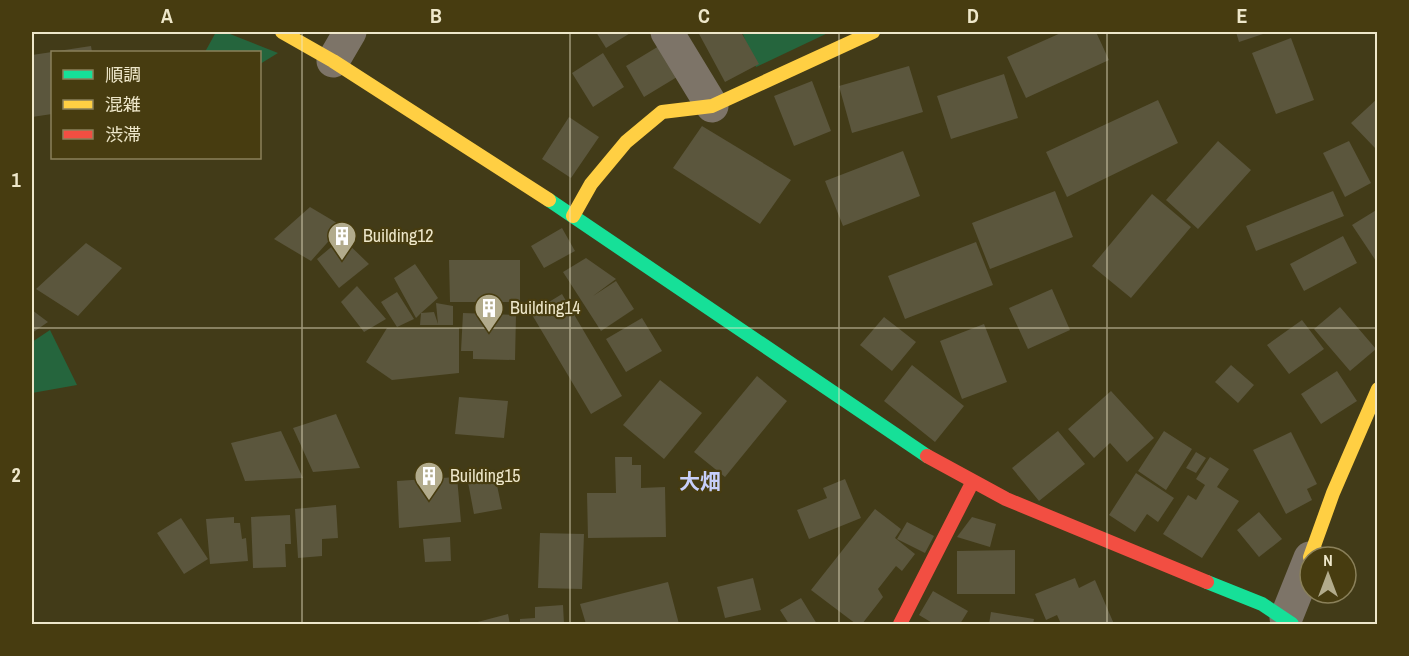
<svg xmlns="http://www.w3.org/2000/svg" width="1409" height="656" viewBox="0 0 1409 656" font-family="'Archivo Narrow','Noto Sans JP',sans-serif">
<rect width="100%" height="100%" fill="#423b18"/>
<!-- green -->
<path fill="#25653d" d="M216,32H225L278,53L260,64V52H205Z
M742,32H830L756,67Z
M50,330L77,385L32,393V342Z"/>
<!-- building -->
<path fill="#5b563d" d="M596,32H632L606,48Z
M698,32H741L759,64L725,82Z
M1063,32H1096L1109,60L1026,98L1007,57Z
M1236,32H1269L1239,42Z
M1291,38L1314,100L1276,114L1252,53Z
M91,46L92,52H58V51Z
M659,46L677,77L644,97L626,66Z
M52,52V114L32,117V55Z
M603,53L624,87L593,107L572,73Z
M909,66L923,112L852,133L839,86Z
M1004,74L1018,118L951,139L937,96Z
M812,81L831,131L794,146L774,96Z
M1378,98V145L1375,148L1351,123Z
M1158,100L1178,143L1067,197L1046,152Z
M569,117L599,137L571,178L542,159Z
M702,126L791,180L760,224L673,168Z
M1218,141L1251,170L1198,229L1166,200Z
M1349,141L1371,183L1345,197L1323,153Z
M903,151L920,196L843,226L825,181Z
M1055,191L1073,237L990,269L972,223Z
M1333,191L1344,216L1256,251L1246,226Z
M1152,194L1191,227L1131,298L1092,266Z
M310,207L342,226L311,261L274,239Z
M1378,209V264L1352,225Z
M562,228L575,251L544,268L531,246Z
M1343,236L1357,263L1304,291L1290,264Z
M342,238L369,264L339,288L317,259Z
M976,242L993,285L905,319L888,276Z
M86,243L122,268L78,316L36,289Z
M586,258L616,279L593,296L616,281L634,309L601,331L563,272Z
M449,260H520V302H450Z
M415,264L438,298L421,313L434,312L438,324L436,303L453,306V325H420L421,313L416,318L394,278Z
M357,286L386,319L364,332L341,302Z
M1052,289L1070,330L1028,349L1009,308Z
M397,292L414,319L397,327L381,302Z
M562,294L622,396L591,414L531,313Z
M1340,307L1376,349L1350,371L1314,329Z
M32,310L48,322L32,333Z
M463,313L516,315L515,360L473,359V351H461Z
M884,317L916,342L892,371L860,345Z
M642,318L662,351L626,372L606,339Z
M1302,320L1324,349L1289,374L1267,345Z
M984,324L1007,382L962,399L940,341Z
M387,328H459V373L392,380L366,362Z
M912,365L964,406L935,442L884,401Z
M1231,365L1254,385L1238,403L1215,382Z
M1337,371L1357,401L1321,424L1301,394Z
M757,376L787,401L725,477L694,452Z
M660,380L702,413L664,459L623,425Z
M1111,391L1154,438L1127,462L1110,443L1094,458L1068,429Z
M459,397L508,401L504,438L455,434Z
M336,414L360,468L313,472L293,428Z
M281,431L303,478L245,481L231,443Z
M1058,431L1085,464L1039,501L1012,468Z
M1164,431L1192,449L1166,490L1138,471Z
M1291,432L1317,484L1307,489L1312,500L1286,514L1253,450Z
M1196,452L1206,458L1196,473L1186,468Z
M615,457H632V465H641V488L665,487L666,537L588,538L587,493H616Z
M1210,457L1229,469L1217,487L1239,501L1202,558L1163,534L1188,495L1196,500L1205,485L1196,479Z
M494,471L502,509L474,514L467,477Z
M1136,473L1174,498L1158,522L1147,514L1135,532L1109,515Z
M457,477L461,522L399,528L397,481Z
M845,479L861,518L809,539L797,510L827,498L823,488Z
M336,505L338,538L322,539V556L298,558L295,509Z
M875,509L901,529L895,538L915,554L902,571L896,566L878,589L883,597L862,624H856L811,590Z
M1259,512L1282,539L1259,557L1237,530Z
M290,515L291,544H285L286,567L253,568L251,517Z
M234,517V523H240L242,539L246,538L248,561L210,564L206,519Z
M972,517L996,524L990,547L957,537Z
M181,518L208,559L184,574L157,533Z
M907,522L934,536L925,553L897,539Z
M540,533L584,534L582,589L538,588Z
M450,537L451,561L425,562L423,539Z
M1015,550V594H957V551Z
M753,578L761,610L725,618L717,587Z
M1075,578L1079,588L1095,580L1114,624H1061L1057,615L1046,620L1035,594Z
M668,582L679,624H586L580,604Z
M933,591L968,611L960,624H934L919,615Z
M801,598L817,624H789L780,610Z
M563,605L564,624H520V619L535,618V607Z
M991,612L1034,619L1033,624H989Z
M508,614L510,624H470Z"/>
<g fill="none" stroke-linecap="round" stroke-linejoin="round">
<!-- street -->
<path stroke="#7d7468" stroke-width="33" d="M667,32L712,106
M333,61L350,32
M1286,618L1310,558"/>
<!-- fast -->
<path stroke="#16e098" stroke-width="14" d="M549,200L927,456
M1207,582L1262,604L1292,624"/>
<!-- slow -->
<path stroke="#ffcf43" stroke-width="14" d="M282,32L333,61L549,200
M573,216L591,184L626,142L662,112L712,106L873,32
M1310,557L1333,493L1378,389"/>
<!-- jam -->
<path stroke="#f24e42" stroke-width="14" d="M927,456L1006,499L1207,582
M900,624L972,483"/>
</g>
<!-- grid -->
<path fill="none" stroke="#eee7ca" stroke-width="1.5" stroke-opacity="0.55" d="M302,32V624M570,32V624M839,32V624M1107,32V624M32,328H1378"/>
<!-- icons -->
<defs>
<g id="building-pin" transform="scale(1.5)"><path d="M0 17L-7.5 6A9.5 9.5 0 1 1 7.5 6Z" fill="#b2ab8c" stroke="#473c10"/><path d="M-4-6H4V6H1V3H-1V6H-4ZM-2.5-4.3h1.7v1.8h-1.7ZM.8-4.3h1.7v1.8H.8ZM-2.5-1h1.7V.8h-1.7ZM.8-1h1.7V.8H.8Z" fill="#fff"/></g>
</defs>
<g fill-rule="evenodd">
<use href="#building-pin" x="342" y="236"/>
<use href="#building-pin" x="489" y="308"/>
<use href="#building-pin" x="429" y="476"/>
</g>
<g text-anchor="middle" stroke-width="4.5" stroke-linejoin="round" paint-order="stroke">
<!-- poi labels -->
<g font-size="18" fill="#eee7ca" stroke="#473c10" text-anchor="start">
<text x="363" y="242">Building12</text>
<text x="510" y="314">Building14</text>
<text x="450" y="482">Building15</text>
</g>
<!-- quarter labels -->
<g font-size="21" font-weight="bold" fill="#c7cffa" stroke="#473c10">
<text x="700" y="489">大畑</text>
</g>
</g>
<!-- border -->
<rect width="1409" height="656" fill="none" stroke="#473c10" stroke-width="66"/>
<!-- legend -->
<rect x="51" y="51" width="210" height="108" fill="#473c10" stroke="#8a805a" stroke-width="1.5"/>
<rect x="63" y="70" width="30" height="9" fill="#16e098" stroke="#8a805a" stroke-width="1.5"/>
<text x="105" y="81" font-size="18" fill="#eee7ca">順調</text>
<rect x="63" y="100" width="30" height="9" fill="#ffcf43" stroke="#8a805a" stroke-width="1.5"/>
<text x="105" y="111" font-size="18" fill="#eee7ca">混雑</text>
<rect x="63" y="130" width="30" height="9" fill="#f24e42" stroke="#8a805a" stroke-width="1.5"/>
<text x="105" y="141" font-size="18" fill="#eee7ca">渋滞</text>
<!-- north arrow -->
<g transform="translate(1328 575)"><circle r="28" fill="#473c10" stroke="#8a805a" stroke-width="1.5"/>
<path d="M0-4.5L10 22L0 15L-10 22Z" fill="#b2ab8c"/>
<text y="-9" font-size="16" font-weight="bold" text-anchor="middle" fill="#eee7ca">N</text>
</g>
<rect x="33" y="33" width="1343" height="590" fill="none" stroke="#eee7ca" stroke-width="2"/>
<g font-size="20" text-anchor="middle" font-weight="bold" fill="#eee7ca">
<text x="167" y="23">A</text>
<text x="436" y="23">B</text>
<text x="704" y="23">C</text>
<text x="973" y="23">D</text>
<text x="1242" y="23">E</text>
<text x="16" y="187">1</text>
<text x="16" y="482">2</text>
</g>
</svg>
